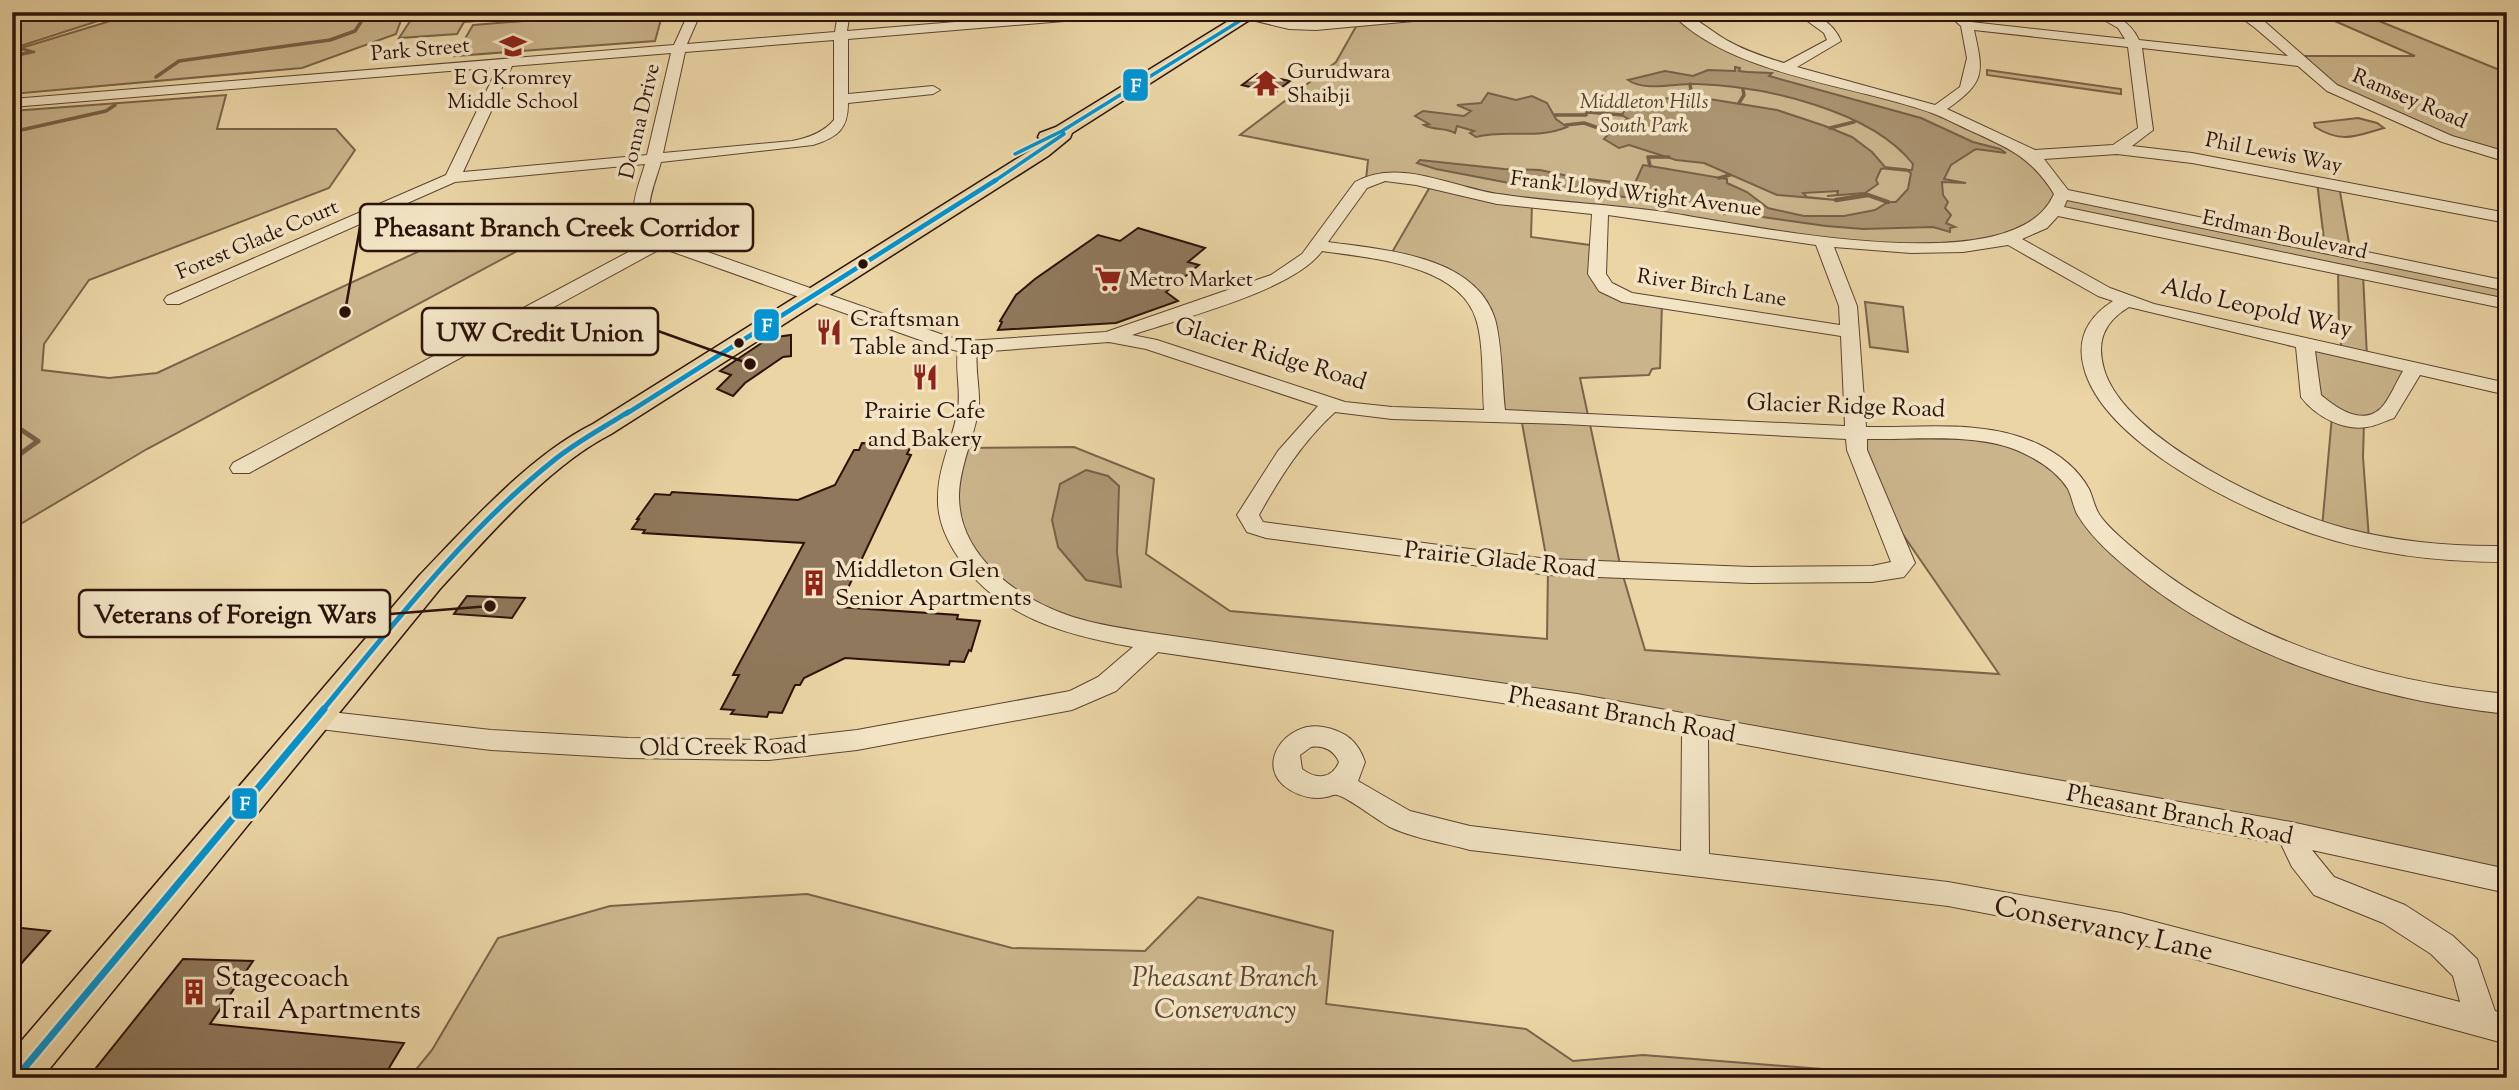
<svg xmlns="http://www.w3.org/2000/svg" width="2519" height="1090" viewBox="0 0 2519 1090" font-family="'Sorts Mill Goudy',serif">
<rect width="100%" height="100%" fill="#ebd5a5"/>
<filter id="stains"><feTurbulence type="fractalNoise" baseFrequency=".00286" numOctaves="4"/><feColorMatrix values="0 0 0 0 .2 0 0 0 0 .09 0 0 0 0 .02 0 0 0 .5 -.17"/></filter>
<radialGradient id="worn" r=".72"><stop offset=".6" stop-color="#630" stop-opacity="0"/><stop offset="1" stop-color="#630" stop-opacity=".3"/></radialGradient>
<!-- green -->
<path fill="#cab48b" stroke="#7a644a" stroke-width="2" d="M12,12H126L17,47L29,52L12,55Z
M140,12H404L396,34L302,68L12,94V57L35,52L21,48Z
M416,12H492L488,20L464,22L457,34L399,38Z
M638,12H663L655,41L455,56L473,25Z
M1467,12H1676L1720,42L1751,58L1937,110L2009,142L2063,194L2325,248L2317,182L2339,186L2351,254L2507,286V304L2363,274L2367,357L2415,368L2387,414L2364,422L2363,457L2369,539L2322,528L2332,416L2311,397L2305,343L2342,351L2339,331L2338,269L2055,210L1986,243L1870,246L1532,203L1531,237L1597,246L1605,287L1662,303L1660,368L1652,369L1649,375L1580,378L1621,569L1645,650L1999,674L1877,497L1857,433L1993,435L2047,457L2087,513L2148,573L2323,665L2507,704V881L1052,619L969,559L951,477L958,448L1074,447L1154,479L1146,554L1230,611L1547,639L1548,567L1522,423L1501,406L1482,296L1391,254L1431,185L1403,177L1366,180L1368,160L1240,135L1336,62L1358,23Z
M2314,12H2357L2507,73V157L2360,102L2296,56H2415Z
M1987,70L2121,89V94L1987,75Z
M226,95L217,129H336L355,150L329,188L89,280L44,344L42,370L109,378L157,373L484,221L532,214L547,224L536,241L147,449L12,529V111Z
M2358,118L2377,123L2384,128C2356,136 2342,144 2315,127L2314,123Z
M1865,302L1903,307L1908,352L1870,347Z
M807,894L1012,948L1145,951L1198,897L1333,931L1326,1004L1526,1029L1573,1061L1643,1055L1936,1078H409L432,1050L498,938L610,906Z"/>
<!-- water -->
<path fill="#aa9370" stroke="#776047" stroke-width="2" d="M1735,67L1740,68L1739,71C1751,73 1761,72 1772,73L1769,76L1921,118L1973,142L2000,149L2006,153L1976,149L1951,165L1944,179L1966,183L1942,182L1943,195L1948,202L1945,208L1951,215L1946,223L1955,227L1950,228V232L1933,227L1863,229L1826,226L1728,212L1724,214L1723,210L1579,191H1551L1436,169L1417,163L1420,160L1504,169L1540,170L1573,177L1628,184L1635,183L1643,165L1650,166L1727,179V183L1747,192L1768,208L1804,216H1844L1875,210L1888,202H1896L1908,189L1911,173L1906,170H1912L1913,164C1871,110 1763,86 1697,84C1677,83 1645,92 1628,80L1665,71L1693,76L1708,70L1735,71Z
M1488,93L1516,100L1532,96L1547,103L1556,119L1567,127C1536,140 1507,129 1476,137L1470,133L1474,131L1457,126L1455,133C1444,127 1436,131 1424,125L1429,124L1415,116L1423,111L1464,116L1471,111L1457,105L1481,103Z
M1697,97L1777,110L1825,126L1852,137L1872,152L1886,168L1881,169L1876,180L1878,184L1865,193L1827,196L1837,195L1838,191L1803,193L1807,197L1836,200L1777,195L1704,163L1676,160L1629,145L1619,148L1604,139L1610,132L1625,129L1623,126H1628L1621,123L1628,119L1622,115L1627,105L1645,100L1657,102L1658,99Z
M1086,470L1108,476L1119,486L1117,552L1121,587L1086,580L1058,547L1052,520L1060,484Z"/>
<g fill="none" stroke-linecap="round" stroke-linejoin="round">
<!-- stream-far2 -->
<path stroke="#776047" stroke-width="3.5" d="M156,77L179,61L330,40L355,31L361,22L356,14L320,15L308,12
M1690,84L1692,97
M1739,103L1744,95L1743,90
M1588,112L1622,115
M1555,115H1586L1592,99L1627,105
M1566,125L1584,123L1610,132
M1830,128L1854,122
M12,132L106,111L115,105
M1650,166L1648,157H1669
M1886,168L1906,170
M1719,178L1730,175"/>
<!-- stream-far1 -->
<path stroke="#776047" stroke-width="4.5" d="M1836,200L1868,195L1888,202"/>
<!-- stream -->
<path stroke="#776047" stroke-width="5" d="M12,431L20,429L38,441L12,460"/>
</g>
<!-- building -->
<path fill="#8f785b" stroke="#2b130a" stroke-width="2" d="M1257,74L1290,81L1274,93L1242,85Z
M1138,228L1205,248L1188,262L1199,265L1166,292L1178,301L1116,323L998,330L1002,322L1000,321L1016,295L1035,279L1098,235L1120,241Z
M791,335V356L783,357L745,383L733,396L717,389L731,375L720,371L769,338Z
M862,443L911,446L907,454L911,455L839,607L958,615L957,619L980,621L971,651L969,650L964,662L950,661L949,665L845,658L804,678L800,685H795L782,713L769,712L767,717L731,714L734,710L721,709L739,675H733L804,543L643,533L645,530L632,529L639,519H637L655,494L670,495L672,492L798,500L835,485L854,450H859Z
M467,596L525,598L512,618L454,614Z
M12,927L50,931L12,974Z
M183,959L253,961L210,1024L404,1043L383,1078H88Z"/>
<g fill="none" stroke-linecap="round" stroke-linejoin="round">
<!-- minor casing -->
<g stroke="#5b4431" stroke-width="2">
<path id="minor" d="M689,12H701L687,44L835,32L838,12H850L847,31L1075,12H1130L1124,16L848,39V94L933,86L940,90L933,94L848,103C848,129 838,137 813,145L661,162C653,191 636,220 668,238L949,337L968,341L1106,332L1271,275L1302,254L1355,182C1399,157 1454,188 1499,194C1551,202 1604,204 1657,211C1737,222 2008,285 2052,198L2054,194C2032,158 2009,148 1971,131C1958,125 1945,118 1932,113C1852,84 1731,76 1670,12C1693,12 1708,30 1728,41C1746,51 1764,57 1784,63L1827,40L1824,33L1795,12C1815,12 1833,22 1841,41L1797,67L1935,105L1960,87L1967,58L1961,26L1945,12H1959L1971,22L2125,39L2118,28L2090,12C2112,12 2129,19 2139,40L2288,56L2254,27L2233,12H2248L2264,21L2337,85L2452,136L2507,152V162L2442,142L2327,91L2298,66L2142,48L2153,130L2132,146L2192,153L2507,213V223L2192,163L2117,154L2044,159L2068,190L2507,281V291L2067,200L2064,207L2507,299V309L2058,216L2047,228L2022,239L2110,288L2154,304L2507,383V395L2420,375L2394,418C2385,421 2376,426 2367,427C2343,431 2315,416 2301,397L2296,347L2129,307C2104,322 2096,341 2104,369C2124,440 2280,512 2348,529C2400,542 2453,547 2507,546V562C2442,562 2376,555 2313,534C2244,511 2104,444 2084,368C2076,339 2088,317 2113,301L2098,296L2008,245L1963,252L1911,253L1834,247L1857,306L1866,427C1922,428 1986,419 2038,444C2059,454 2078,469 2089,489C2093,497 2094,506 2099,514C2106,525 2118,535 2128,544C2234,636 2369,681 2507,694V714C2365,699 2219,652 2111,554C2098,542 2086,529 2077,514C2073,506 2072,497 2068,489C2058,473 2040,461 2023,453C1980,432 1915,440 1867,439V450L1915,563L1904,577L1872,582L1750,583L1548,575L1266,538L1247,532L1237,515L1278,451L1318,406L1146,349L1109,342L977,352C975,370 980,388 979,406C975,436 960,464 959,495C958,557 1020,600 1073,617C1098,625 1126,629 1152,633L1577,694L2291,822L2507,869V893L2312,850L2334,877L2405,905L2453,936L2477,959L2495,1011L2507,1014V1044L2121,939L1948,906L1470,850C1445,843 1416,839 1392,828C1379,822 1348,797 1337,795C1333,794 1330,797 1326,797C1314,800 1300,796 1290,790C1252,767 1286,720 1323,727C1345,731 1358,741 1365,762L1358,781L1410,811L1470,826L1681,851L1682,733L1577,714L1158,652L1116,691L1072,710L857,750L769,760L628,758L491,750L304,727L300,720L304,713L313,710L491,730L628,738L769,740L857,730L1070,691L1098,677L1133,647C1066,635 997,617 958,557C946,539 937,519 938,497C938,467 953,439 958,409C961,390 955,370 958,351L937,346L662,248L249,473H233L230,468L233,463L649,241C622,220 637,192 645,164L455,182L179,304H167L164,300L167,296L446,175L498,67L12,107V99L674,45ZM1974,30L2128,47L2138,128L2113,145L2035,150L1947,109C1985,82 1984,74 1974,30ZM834,40V120C823,133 808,138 792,141L663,153L685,52ZM671,53L647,155L463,172L512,66ZM1385,181L1416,185L1497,204L1592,214L1588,274L1599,291L1622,302L1841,336L1845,426L1505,410C1502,383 1502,345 1495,319C1475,255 1384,250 1328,242L1367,188ZM1608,215L1816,245L1839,306L1840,325L1632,293L1612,283L1606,274ZM1322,251C1369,258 1459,264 1476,319C1484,344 1482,382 1484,410L1392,407L1345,402L1157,340L1132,335C1181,318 1293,291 1322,251ZM2315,351L2403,371C2396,382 2389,401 2380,409C2361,426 2335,407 2321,395ZM1335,412L1392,419L1564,424L1846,439L1847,450L1891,562L1872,566L1750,567L1548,559L1263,522L1259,515C1280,477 1303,441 1335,412ZM1708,738L2281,844L2292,867L2314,895L2383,923L2431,954L2453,976L2460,1002L2121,913L1948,882L1709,854ZM1311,747C1323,745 1334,750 1339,762C1332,779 1316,780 1302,769L1300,755Z
M1219,12C1252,12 1283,23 1316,22C1369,21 1420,12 1473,12L1467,16L1316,30L1289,29Z"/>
</g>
<!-- major casing -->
<g stroke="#2b130a" stroke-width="3">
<path id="major" d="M1243,12H1262L1072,133L1070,138L1048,156L611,434C548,466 487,538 439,590L42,1078H12V1052L419,576C468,525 530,455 593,424L1034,148L1043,141L1038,137L1040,133L1056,127Z"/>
</g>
<!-- minor -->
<use href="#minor" fill="#f2e4c4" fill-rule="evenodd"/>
<!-- major -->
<use href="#major" fill="#ebd5a5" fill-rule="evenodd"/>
<!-- bus-1-far3 casing -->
<g stroke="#f2e4c4" stroke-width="7">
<path id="bus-1-far3" d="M1015,154L1062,131L1254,12
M993,182L1064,134L1062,131"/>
</g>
<!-- bus-1-far2 casing -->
<g stroke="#f2e4c4" stroke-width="9">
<path id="bus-1-far2" d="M626,414L996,180"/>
</g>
<!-- bus-1-far1 casing -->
<g stroke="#f2e4c4" stroke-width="10">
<path id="bus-1-far1" d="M322,711C394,624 464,532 553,461C576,442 603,428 628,412"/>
</g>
<!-- bus-1 casing -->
<g stroke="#f2e4c4" stroke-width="12">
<path id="bus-1" d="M16,1078L324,709"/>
</g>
<!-- bus-1-far3 -->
<use href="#bus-1-far3" stroke="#0293d0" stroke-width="3.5"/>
<!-- bus-1-far2 -->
<use href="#bus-1-far2" stroke="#0293d0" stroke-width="4.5"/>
<!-- bus-1-far1 -->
<use href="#bus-1-far1" stroke="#0293d0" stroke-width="5"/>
<!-- bus-1 -->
<use href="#bus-1" stroke="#0293d0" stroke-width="7"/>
</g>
<!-- icons -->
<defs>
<g id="school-bare" transform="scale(2.1)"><path d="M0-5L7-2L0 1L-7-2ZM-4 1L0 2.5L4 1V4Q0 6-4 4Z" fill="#8f2418" stroke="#f2e4c4" stroke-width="2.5" paint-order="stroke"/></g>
<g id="temple-bare" transform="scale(2.1)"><path d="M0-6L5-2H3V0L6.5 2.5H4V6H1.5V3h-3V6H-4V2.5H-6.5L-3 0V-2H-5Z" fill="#8f2418" stroke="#f2e4c4" stroke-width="2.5" paint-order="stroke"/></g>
<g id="supermarket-bare" transform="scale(2.1)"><path d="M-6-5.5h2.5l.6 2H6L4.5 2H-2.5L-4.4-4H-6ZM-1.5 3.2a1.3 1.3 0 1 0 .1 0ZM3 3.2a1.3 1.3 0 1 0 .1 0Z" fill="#8f2418" stroke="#f2e4c4" stroke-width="2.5" paint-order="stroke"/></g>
<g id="restaurant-bare" transform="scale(2.1)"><path d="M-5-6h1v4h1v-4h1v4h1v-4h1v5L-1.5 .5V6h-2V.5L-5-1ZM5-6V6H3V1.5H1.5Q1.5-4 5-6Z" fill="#8f2418" stroke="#f2e4c4" stroke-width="2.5" paint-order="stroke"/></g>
<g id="building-bare" transform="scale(2.1)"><path d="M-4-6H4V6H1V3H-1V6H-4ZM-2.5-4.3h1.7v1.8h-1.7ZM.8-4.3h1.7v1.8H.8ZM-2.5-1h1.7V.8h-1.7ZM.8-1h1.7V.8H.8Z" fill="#8f2418" stroke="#f2e4c4" stroke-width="2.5" paint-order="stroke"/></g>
</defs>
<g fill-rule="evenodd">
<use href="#school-bare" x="513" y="46"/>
<use href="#temple-bare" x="1266" y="83"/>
<use href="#supermarket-bare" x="1108" y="279"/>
<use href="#restaurant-bare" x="829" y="332"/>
<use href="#restaurant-bare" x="925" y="377"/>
<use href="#building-bare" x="814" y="583"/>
<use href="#building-bare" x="194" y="992"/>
</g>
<!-- markers -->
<g fill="#2b130a" stroke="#f2e4c4" stroke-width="2.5">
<circle cx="863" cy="264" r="6"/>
<circle cx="739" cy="343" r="6"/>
</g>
<g text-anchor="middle" stroke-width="7" stroke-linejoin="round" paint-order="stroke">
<!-- far-street labels -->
<g font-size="21" fill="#2b130a" stroke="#f2e4c4">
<text transform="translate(420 49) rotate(-5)" y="7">Park Street</text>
<text transform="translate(2410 98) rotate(23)" y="7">Ramsey Road</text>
<text transform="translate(639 121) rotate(-77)" y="7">Donna Drive</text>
<text transform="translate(2274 152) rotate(11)" y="7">Phil Lewis Way</text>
<text transform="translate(1636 193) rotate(7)" y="7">Frank Lloyd Wright Avenue</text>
<text transform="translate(2285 234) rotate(12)" y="7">Erdman Boulevard</text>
<text transform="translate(257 239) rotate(-23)" y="7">Forest Glade Court</text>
<text transform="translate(1712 287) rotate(9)" y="7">River Birch Lane</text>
</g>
<!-- far-poi labels -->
<g font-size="21" fill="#2b130a" stroke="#f2e4c4" text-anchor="start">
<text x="1287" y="78">Gurudwara<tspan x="1287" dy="24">Shaibji</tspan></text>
<text x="513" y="84" text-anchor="middle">E G Kromrey<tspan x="513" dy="24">Middle School</tspan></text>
<text x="1129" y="286">Metro Market</text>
</g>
<!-- far-park labels -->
<g font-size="21" font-style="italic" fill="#5b4331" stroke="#f2e4c4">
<text x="1644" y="108">Middleton Hills<tspan x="1644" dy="24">South Park</tspan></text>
</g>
<!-- street labels -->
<g font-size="24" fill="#2b130a" stroke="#f2e4c4">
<text transform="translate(2257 307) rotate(13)" y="8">Aldo Leopold Way</text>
<text transform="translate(1271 353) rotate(17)" y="8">Glacier Ridge Road</text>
<text transform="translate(1846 405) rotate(2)" y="8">Glacier Ridge Road</text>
<text transform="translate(1500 559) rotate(6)" y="8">Prairie Glade Road</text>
<text transform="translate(1622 714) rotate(10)" y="8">Pheasant Branch Road</text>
<text transform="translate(723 746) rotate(-1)" y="8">Old Creek Road</text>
<text transform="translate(2180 814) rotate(11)" y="8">Pheasant Branch Road</text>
</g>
<!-- poi labels -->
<g font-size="24" fill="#2b130a" stroke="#f2e4c4" text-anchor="start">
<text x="850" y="326">Craftsman<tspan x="850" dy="28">Table and Tap</tspan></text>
<text x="925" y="418" text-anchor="middle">Prairie Cafe<tspan x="925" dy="28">and Bakery</tspan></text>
<text x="835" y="577">Middleton Glen<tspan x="835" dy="28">Senior Apartments</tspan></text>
</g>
<!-- near-street labels -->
<g font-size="28" fill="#2b130a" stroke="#f2e4c4">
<text transform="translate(2104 927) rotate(12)" y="10">Conservancy Lane</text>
</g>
<!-- near-poi labels -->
<g font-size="28" fill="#2b130a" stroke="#f2e4c4" text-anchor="start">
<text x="215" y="986">Stagecoach<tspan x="215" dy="32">Trail Apartments</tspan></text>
</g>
<!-- near-park labels -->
<g font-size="28" font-style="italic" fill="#5b4331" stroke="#f2e4c4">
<text x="1225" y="986">Pheasant Branch<tspan x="1225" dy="32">Conservancy</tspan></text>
</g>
</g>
<!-- callouts -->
<path fill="none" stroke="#2b130a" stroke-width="2.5" d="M345 312L360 227M750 364L658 331M490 606L390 614"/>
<g fill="#2b130a" stroke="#f2e4c4" stroke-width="2.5">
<circle cx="345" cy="312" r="7"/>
<circle cx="750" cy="364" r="7"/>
<circle cx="490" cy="606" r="7"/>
</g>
<g fill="#f2e4c4" stroke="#2b130a" stroke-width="2.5">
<rect x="360" y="204" width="393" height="47" rx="7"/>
<rect x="422" y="308" width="236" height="47" rx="7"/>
<rect x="79" y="590" width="311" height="47" rx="7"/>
</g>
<g font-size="26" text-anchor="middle" font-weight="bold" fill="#2b130a">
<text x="557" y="236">Pheasant Branch Creek Corridor</text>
<text x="540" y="341">UW Credit Union</text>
<text x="235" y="623">Veterans of Foreign Wars</text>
</g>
<g stroke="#f2e4c4" stroke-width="2.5">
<rect x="1122" y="68" width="27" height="34" rx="7" fill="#0293d0"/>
<rect x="753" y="308" width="27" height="34" rx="7" fill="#0293d0"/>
<rect x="231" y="787" width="27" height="33" rx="7" fill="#0293d0"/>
</g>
<g font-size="19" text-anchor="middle" font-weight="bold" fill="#fff">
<text x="1136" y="92">F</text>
<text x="767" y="332">F</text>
<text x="245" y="810">F</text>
</g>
<!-- margin -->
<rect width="2519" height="1090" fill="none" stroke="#ebd5a5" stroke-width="42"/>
<rect x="14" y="14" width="2491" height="1062" fill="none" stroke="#2b130a" stroke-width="3.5"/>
<rect x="21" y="21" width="2477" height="1048" fill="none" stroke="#2b130a" stroke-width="2"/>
<rect width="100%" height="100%" filter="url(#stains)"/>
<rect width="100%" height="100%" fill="url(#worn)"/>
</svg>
